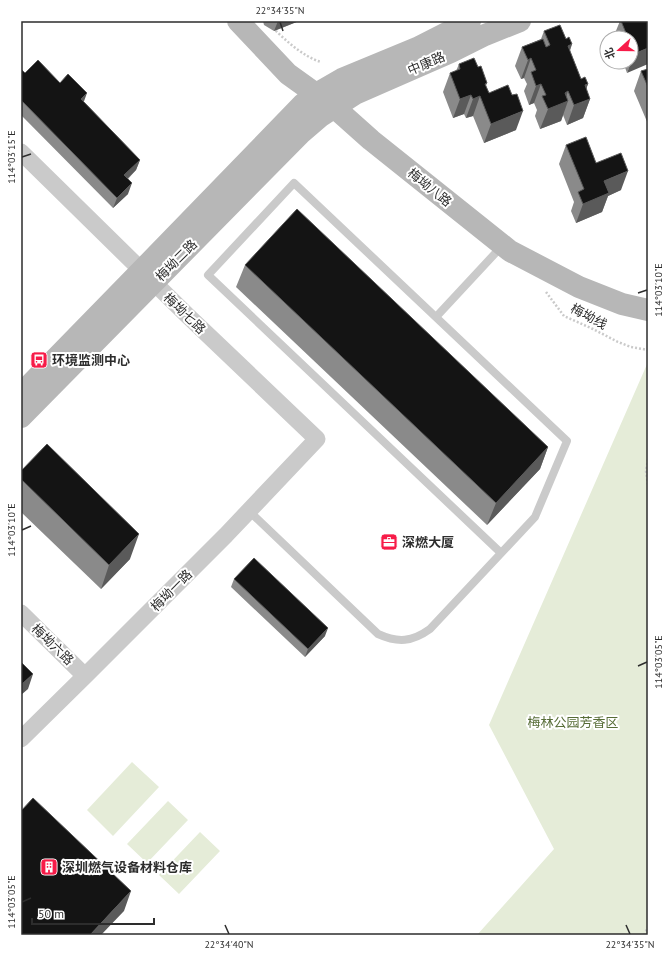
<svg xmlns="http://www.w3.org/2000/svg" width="669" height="956" viewBox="0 0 669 956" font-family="'PT Sans','Noto Sans SC',sans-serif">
<rect width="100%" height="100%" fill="#fff"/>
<!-- green -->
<path fill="#e5ecd8" d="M648,362V935H477L554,849L489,725Z
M132,762L159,787L113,836L87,810Z
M168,801L188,820L147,863L127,844Z
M200,832L220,851L179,894L159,875Z"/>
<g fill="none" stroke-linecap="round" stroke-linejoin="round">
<!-- path -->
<path stroke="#cacaca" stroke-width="2.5" stroke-dasharray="2 2" stroke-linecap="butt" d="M273,28C286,41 304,57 321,62
M546,292L564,316L593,329L618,342L631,347L648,350
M648,459L646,471L648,485
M644,935L648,927"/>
<!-- lane -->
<path stroke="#cacaca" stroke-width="8" d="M436,317L502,246
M249,511L378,634C398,643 412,642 430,629L535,517L567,441L294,183L208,275L501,553"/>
<!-- street -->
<path stroke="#cacaca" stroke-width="17" d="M21,152L188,316L317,439L226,535L85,676L21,739
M21,613L85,676"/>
<!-- secondary -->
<path stroke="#b7b7b7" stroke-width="22" d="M238,21L288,74L334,107L371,140L510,251L579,287L622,304L648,310
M21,394L142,270L303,104L316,94L342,79L417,48L470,21
M21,417L300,134L321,116L355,94L451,52L485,35L520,21"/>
</g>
<!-- wall -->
<path fill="#8a8a8a" d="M263,21H299L274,31L264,25Z
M620,21H648L627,73L623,62H631V38H613Z
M544,31L566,39L572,44L570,51L581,79L588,84L586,89L590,99L583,118L567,125L563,115L561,121L540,129L535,116L537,110L534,103L529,105L524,91L527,84L524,78L521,79L515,66L522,47L541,39Z
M459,64L478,67L487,83L486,86L489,93L516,130L484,143L473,116L466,118L464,114L453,118L443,92L450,73L456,71Z
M21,69L25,73L60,83L84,102L140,160L136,170L128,179V194L113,208L21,115Z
M648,69V124L634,91L641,71Z
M566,145L596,163L621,190L608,196L602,212L576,223L571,211L574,202L559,164Z
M245,265L548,447L540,469L487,525L236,287Z
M21,471L130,559L101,589L21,512Z
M234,579L325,636L305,657L231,587Z"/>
<!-- shaded-wall -->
<path fill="#5a5a5a" d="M278,21H299L274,31Z
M572,44L565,63L568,46Z
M648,48V64L627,73L634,54Z
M531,58L524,78L521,79L528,60Z
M541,84L534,103L529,105L536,86Z
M588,84L581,103L590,99L583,118L567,125L574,105L585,85Z
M568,91L564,103L568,101L561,121L540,129L548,109L565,93Z
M87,93L83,104L81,99Z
M471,95L464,114L453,118L460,99Z
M480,96L473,116L466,118L473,99Z
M523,111L516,130L484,143L491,124Z
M140,160L136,170L120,186L124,175Z
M628,171L621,190L608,196L602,212L576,223L583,204L604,181Z
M132,183L128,194L113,208L117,198Z
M548,447L540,469L487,525L496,503Z
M139,534L130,559L101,589L109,565Z
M328,628L325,636L305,657L308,649Z
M33,674L28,689L21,695V685Z
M131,891L124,911L101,935H90Z"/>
<!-- building -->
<path fill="#141414" stroke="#5a5a5a" d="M621,21H648V48L634,54L631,45V38H628Z
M560,25L566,39L569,37L572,44L568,46L581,79L585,77L588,84L585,85L590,99L574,105L568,91L565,93L568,101L548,109L542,96L546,95L541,84L536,86L531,72L536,70L531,58L528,60L522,47L543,39L546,47L550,45L544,31Z
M474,58L478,67L481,66L487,83L485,84L489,93L508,85L512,95L517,94L523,111L491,124L480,96L473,99L471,95L460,99L450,73L460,69L459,64Z
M38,60L60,83L68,74L87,93L81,99L140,160L124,175L132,183L117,198L21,100V69L25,73Z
M648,69V87L641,71Z
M586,137L596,163L621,153L628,171L604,181L609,193L583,204L578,192L584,189L566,145Z
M297,209L548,447L496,503L245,265Z
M47,444L139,534L109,565L21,479V471Z
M254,558L328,628L308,649L234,579Z
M21,662L33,674L21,685Z
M33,798L131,891L90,935H21V811Z"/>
<!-- ticks -->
<path fill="none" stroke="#2d2d2d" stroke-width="1.5" d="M280,22L283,31M22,157L31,154M638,293L647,290M22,530L31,526M638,666L647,662M22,902L31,898M225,925L229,934M626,925L630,934"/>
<!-- icons -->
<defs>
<g id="bus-square" transform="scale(0.9)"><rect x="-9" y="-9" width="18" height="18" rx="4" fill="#f71b48" stroke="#fff"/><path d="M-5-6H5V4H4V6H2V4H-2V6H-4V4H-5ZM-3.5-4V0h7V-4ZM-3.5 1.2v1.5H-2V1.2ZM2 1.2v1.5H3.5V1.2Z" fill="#fff"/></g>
<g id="office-square" transform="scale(0.9)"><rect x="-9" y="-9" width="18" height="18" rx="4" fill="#f71b48" stroke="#fff"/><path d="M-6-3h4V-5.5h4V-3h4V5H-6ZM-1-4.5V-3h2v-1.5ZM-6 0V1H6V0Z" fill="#fff"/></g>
<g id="building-square" transform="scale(0.9)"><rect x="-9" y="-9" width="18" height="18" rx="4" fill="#f71b48" stroke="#fff"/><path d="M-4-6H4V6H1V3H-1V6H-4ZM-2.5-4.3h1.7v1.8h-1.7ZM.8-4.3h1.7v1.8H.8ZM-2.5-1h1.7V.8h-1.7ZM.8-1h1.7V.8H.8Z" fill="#fff"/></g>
</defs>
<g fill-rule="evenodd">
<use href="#bus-square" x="39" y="360"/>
<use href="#office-square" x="389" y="542"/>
<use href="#building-square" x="49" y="867"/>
</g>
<g text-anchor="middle" stroke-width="4" stroke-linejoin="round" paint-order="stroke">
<!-- street labels -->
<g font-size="13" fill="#2d2d2d" stroke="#fff">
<text transform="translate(426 63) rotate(-23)" y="5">中康路</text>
<text transform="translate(430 187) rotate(39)" y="5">梅坳八路</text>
<text transform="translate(176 260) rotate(-45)" y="5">梅坳二路</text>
<text transform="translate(185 313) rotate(44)" y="5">梅坳七路</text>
<text transform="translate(589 316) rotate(28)" y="5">梅坳线</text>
<text transform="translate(171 590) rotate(-45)" y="5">梅坳一路</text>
<text transform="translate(53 644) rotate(44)" y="5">梅坳六路</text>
</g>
<!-- poi labels -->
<g font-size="13" font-weight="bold" fill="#2d2d2d" stroke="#fff" text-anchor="start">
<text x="52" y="365">环境监测中心</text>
<text x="402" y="547">深燃大厦</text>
<text x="62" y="872">深圳燃气设备材料仓库</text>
</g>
<!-- park labels -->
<g font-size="13" fill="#566c36" stroke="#fff">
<text x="573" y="727">梅林公园芳香区</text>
</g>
</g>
<!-- border -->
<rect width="669" height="956" fill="none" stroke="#ffffff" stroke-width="44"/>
<!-- north arrow -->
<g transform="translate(619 50) rotate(249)"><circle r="19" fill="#ffffff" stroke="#ababab"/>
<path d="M0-3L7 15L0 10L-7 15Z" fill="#f71b48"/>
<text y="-6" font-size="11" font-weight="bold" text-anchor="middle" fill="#2d2d2d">北</text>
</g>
<!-- scale -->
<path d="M32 918v6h122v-6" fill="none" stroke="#2d2d2d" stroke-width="2"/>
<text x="38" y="918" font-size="12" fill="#2d2d2d" stroke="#ffffff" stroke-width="3" paint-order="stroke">50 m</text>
<rect x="22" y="22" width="625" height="912" fill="none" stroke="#2d2d2d" stroke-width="1.5"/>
<g font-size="10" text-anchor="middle" fill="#2d2d2d">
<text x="280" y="14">22°34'35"N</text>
<text transform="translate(11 157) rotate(-90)" y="4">114°03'15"E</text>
<text transform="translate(658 290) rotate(-90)" y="4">114°03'10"E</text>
<text transform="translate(11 530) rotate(-90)" y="4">114°03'10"E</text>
<text transform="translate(658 662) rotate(-90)" y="4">114°03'05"E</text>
<text transform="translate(11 902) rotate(-90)" y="4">114°03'05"E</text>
<text x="229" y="948">22°34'40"N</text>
<text x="630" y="948">22°34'35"N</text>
</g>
</svg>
